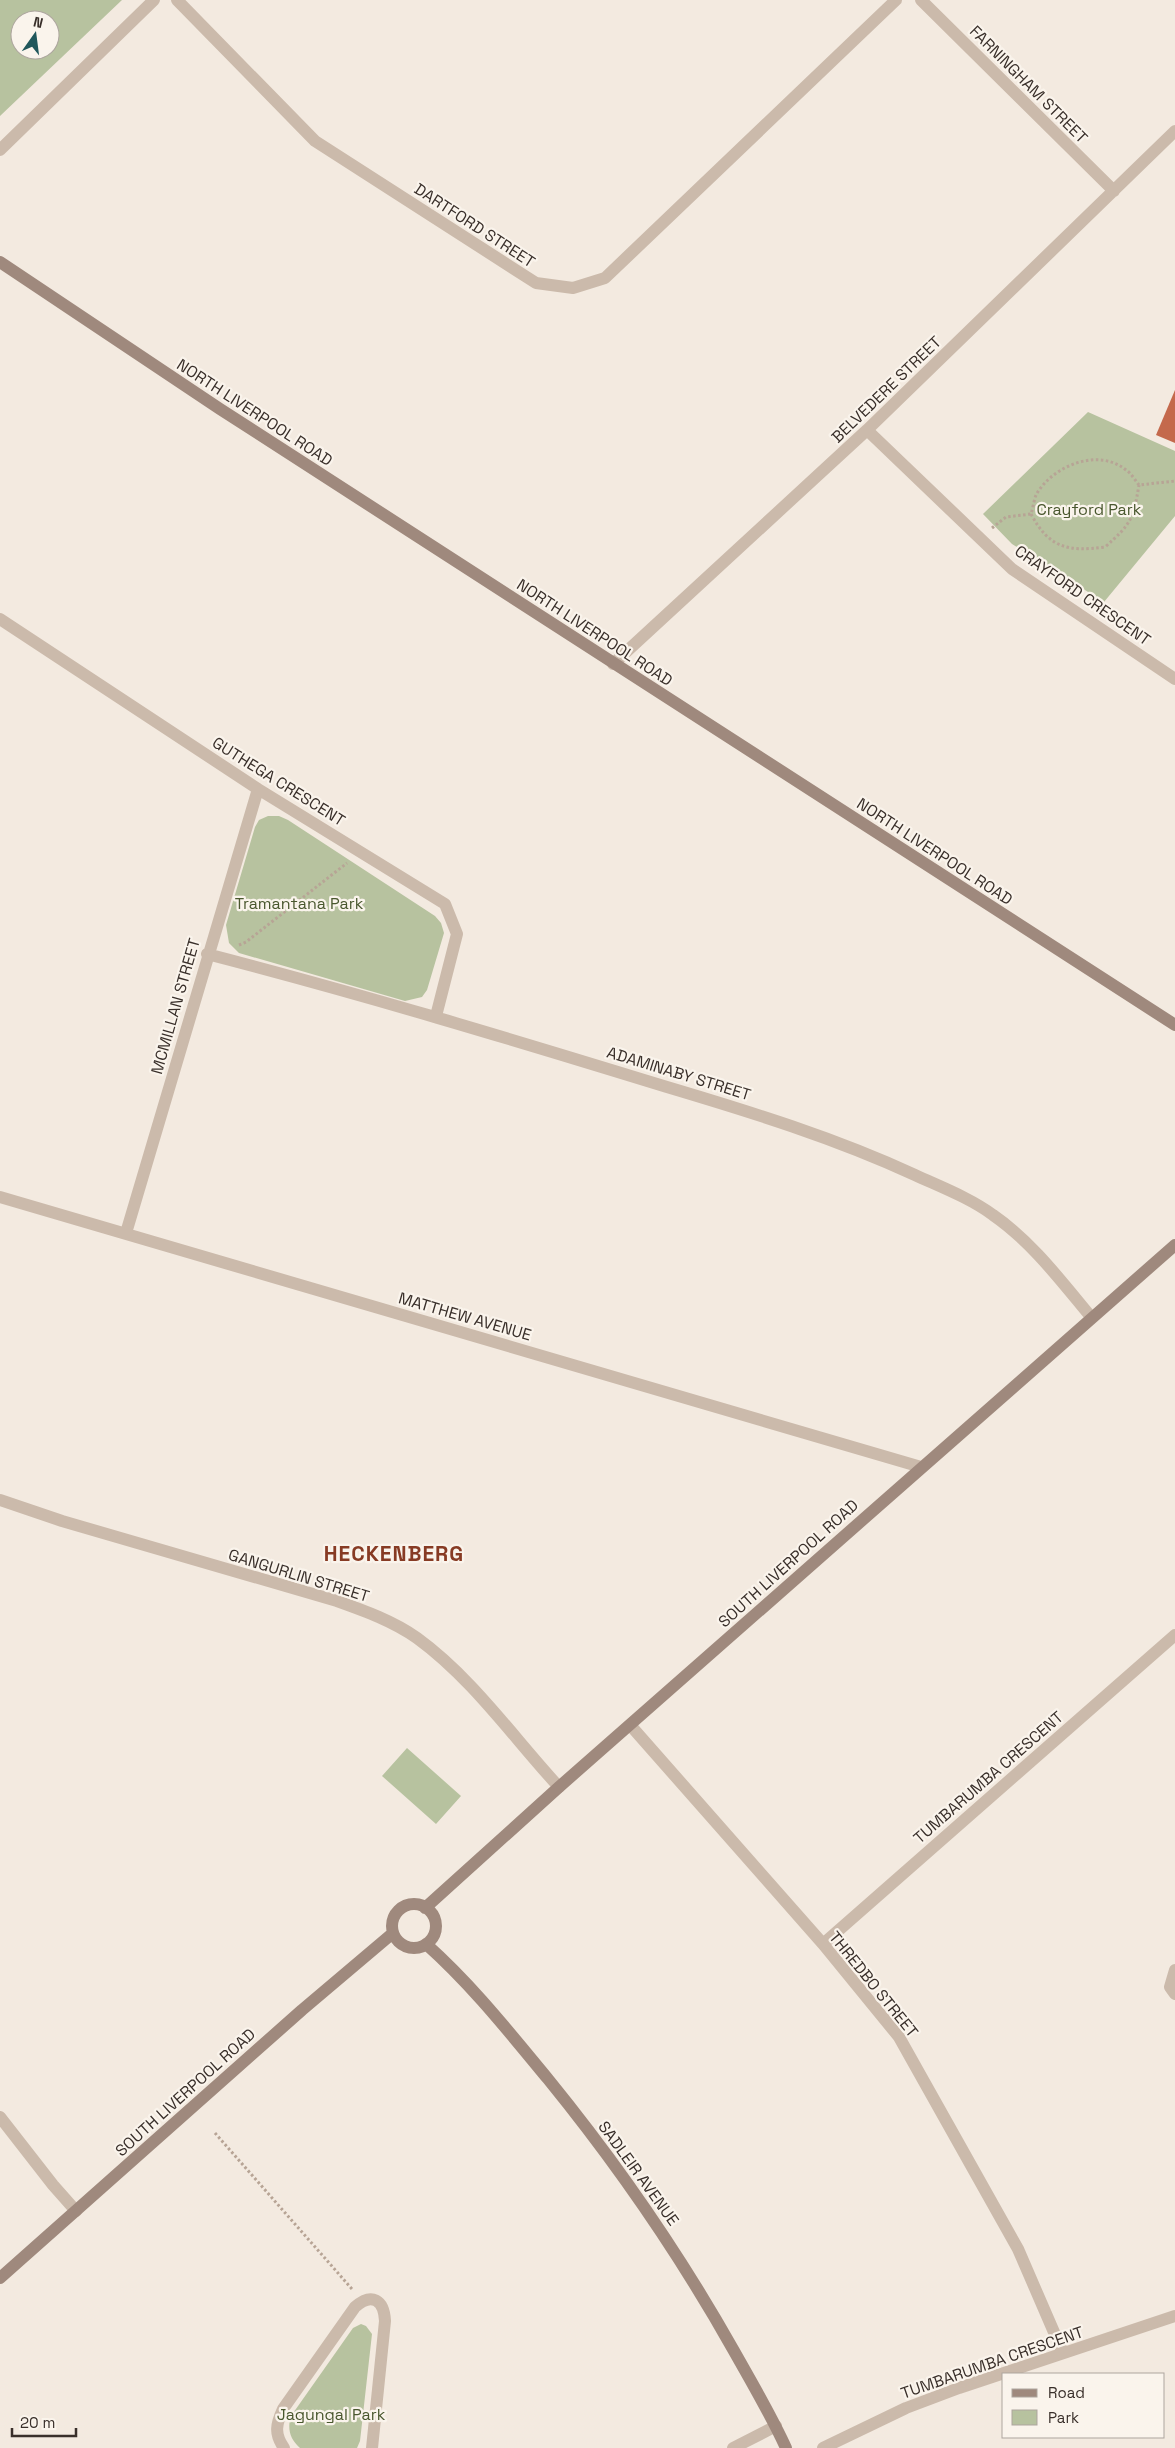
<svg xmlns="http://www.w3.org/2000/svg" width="1175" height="2448" viewBox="0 0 1175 2448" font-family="'Space Grotesk',sans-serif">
<rect width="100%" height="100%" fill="#f3eae0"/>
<!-- green -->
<path fill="#b7c29f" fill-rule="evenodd" d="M0,0H122L0,116ZM20,20H50V50H20Z
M1088,412L1175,451V516L1104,602L1012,544L983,514Z
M268,816H279L288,820L435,916L441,923L444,933L427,990L422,997L405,1001L239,953L229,943L226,925L255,827L259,820Z
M407,1748L461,1796L436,1824L382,1776Z
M361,2324L366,2326L372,2334L360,2441L357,2448H300C290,2439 287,2429 291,2416L353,2328Z"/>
<!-- building -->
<path fill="#c4694c" d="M1175,390V443L1156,435Z"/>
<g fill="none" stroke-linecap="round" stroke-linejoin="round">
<!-- path -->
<path stroke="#b7a495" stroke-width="3" stroke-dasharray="2.5 2.5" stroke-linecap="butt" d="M1031,514C1049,548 1068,552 1105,547C1131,524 1133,520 1139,485
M992,528L1006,517L1031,514C1033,508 1034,500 1036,495C1052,466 1098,447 1126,470C1131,473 1135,480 1139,485L1175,481
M239,945L246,942L347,863
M215,2133L352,2289"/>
<!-- street -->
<path stroke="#cbbaab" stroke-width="12" d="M177,0L315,141L536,283L573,288L605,278L896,0
M921,0L1114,191
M0,150L154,0
M867,430L1012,569L1175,679
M0,619L258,789L445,904L457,934L436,1016
M613,664L867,430L1175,131
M207,954C362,994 514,1040 667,1087C751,1112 835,1138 915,1175C941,1187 970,1198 993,1215C1032,1242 1061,1281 1091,1317
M0,1197L921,1467
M126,1233L258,789
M0,1500L62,1521L337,1601C365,1611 393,1621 417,1638C472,1678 513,1737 559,1787
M631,1726L823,1944L899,2037L1018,2249L1063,2353
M823,1944L1175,1635
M1175,1970L1170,1987L1175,1994
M0,2117L53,2185L76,2211
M284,2448C274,2434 276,2424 283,2409L355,2307C372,2292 384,2300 385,2321L372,2448
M733,2448L776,2426
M823,2448L906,2408L959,2388L1175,2316"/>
<!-- secondary -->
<path stroke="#9f897d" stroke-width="12" d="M0,262L220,409L1175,1025
M392 1926a22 22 0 1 1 44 0a22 22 0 1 1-44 0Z
M425,1908L559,1787L1175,1245
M426,1944C472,1985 509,2032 548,2079C618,2165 680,2255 734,2351C752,2383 771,2415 786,2448
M0,2278L302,2010L393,1933"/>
</g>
<g text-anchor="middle" stroke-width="4.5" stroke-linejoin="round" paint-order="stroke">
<!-- street labels -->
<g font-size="16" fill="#392f2a" stroke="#faf4ec">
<text transform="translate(1029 84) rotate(45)" y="6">FARNINGHAM STREET</text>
<text transform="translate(475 225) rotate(33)" y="6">DARTFORD STREET</text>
<text transform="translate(886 389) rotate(-44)" y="6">BELVEDERE STREET</text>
<text transform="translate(255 412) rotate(33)" y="6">NORTH LIVERPOOL ROAD</text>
<text transform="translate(1083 595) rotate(35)" y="6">CRAYFORD CRESCENT</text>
<text transform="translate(595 632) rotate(33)" y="6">NORTH LIVERPOOL ROAD</text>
<text transform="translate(279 781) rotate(32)" y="6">GUTHEGA CRESCENT</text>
<text transform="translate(935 851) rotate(33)" y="6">NORTH LIVERPOOL ROAD</text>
<text transform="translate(175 1006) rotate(-74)" y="6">MCMILLAN STREET</text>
<text transform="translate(679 1073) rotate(17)" y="6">ADAMINABY STREET</text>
<text transform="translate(465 1316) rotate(16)" y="6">MATTHEW AVENUE</text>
<text transform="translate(788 1563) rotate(-42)" y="6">SOUTH LIVERPOOL ROAD</text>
<text transform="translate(299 1575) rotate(17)" y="6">GANGURLIN STREET</text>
<text transform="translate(988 1777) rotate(-41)" y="6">TUMBARUMBA CRESCENT</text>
<text transform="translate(874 1984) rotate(51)" y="6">THREDBO STREET</text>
<text transform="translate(185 2092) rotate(-42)" y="6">SOUTH LIVERPOOL ROAD</text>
<text transform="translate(639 2173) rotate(54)" y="6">SADLEIR AVENUE</text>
<text transform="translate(992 2362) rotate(-19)" y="6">TUMBARUMBA CRESCENT</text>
</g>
<!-- park labels -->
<g font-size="16" fill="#49572e" stroke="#faf4ec">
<text x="1089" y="515">Crayford Park</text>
<text x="299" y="909">Tramantana Park</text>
<text x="331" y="2420">Jagungal Park</text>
</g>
<!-- district labels -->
<g font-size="21" font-weight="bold" letter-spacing="1" fill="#873b24" stroke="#faf4ec">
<text x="394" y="1561">HECKENBERG</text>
</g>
</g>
<!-- legend -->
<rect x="1002" y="2373" width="162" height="65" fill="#faf4ec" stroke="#ada59e"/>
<rect x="1012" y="2389" width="25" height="8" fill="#9f897d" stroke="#ada59e"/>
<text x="1048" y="2398" font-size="15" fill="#392f2a">Road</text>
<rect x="1012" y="2410" width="25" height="15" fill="#b7c29f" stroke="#ada59e"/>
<text x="1048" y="2423" font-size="15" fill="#392f2a">Park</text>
<!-- north arrow -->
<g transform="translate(35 35) rotate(14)"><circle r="24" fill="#faf4ec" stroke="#ada59e"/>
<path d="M0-4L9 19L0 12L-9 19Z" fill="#20575b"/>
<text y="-8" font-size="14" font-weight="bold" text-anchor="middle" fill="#392f2a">N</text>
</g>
<!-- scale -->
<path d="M12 2428v8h64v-8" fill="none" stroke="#392f2a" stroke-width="2.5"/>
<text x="20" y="2428" font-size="15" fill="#392f2a" stroke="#faf4ec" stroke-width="4" paint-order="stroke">20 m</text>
</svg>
